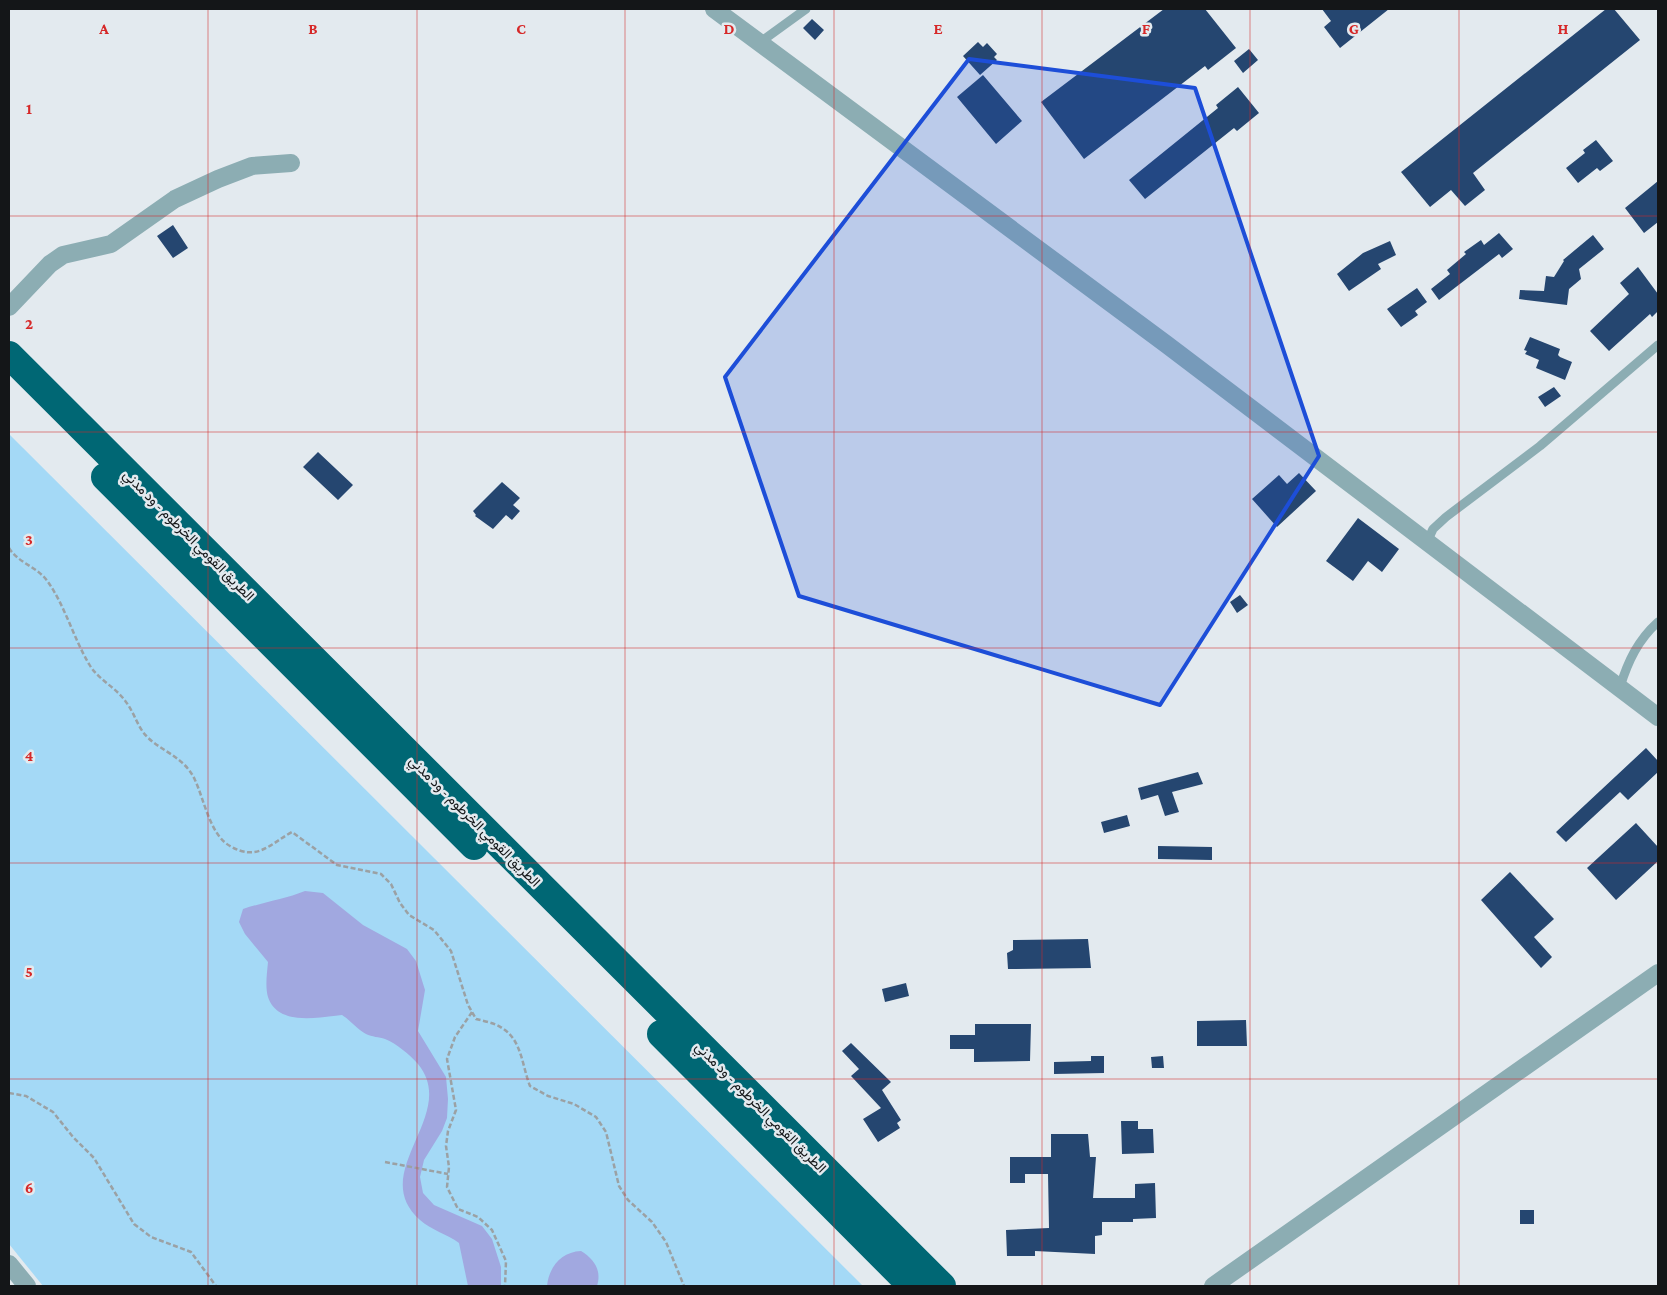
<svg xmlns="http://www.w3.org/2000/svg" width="1667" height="1295" viewBox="0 0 1667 1295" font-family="'Crimson Pro',Vazirmatn,serif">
<rect width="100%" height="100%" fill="#e3eaef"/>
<!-- green -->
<path fill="#a4d9f6" d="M9,434L863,1286H43L9,1244Z"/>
<!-- water -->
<path fill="#a1a8e0" d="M305,891L323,893L363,925L407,949L416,961L425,990L418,1031L446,1077L448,1099L447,1118L442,1131L424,1160L420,1177L423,1193L434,1205L482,1226L492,1239L501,1267V1286H468L459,1243C447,1234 431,1230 420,1220C366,1172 460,1115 418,1064C409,1054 397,1044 385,1039C379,1037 372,1037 366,1034C358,1030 350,1020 342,1015C320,1017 278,1027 268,997C265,987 267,973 268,962L245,934L239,922L243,909C264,902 285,899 305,891Z
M581,1251C594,1259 602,1270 597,1286H547C549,1267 561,1252 581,1251Z"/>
<!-- building -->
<path fill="#254670" d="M1164,9H1205L1236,48L1208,70L1205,66L1084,159L1041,102Z
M1322,9H1389L1340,48L1324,27L1331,21Z
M1606,9H1614L1640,40L1473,173L1485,190L1465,206L1451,190L1430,207L1401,172Z
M812,19L824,30L815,40L803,28Z
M978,42L983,47L987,43L997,54L994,57L997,60L980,75L963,56Z
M1249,49L1258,60L1243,73L1234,61Z
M983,75L1022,121L996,144L957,97Z
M1238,87L1259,113L1237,131L1234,128L1145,199L1129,180L1218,108L1216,105Z
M1596,140L1613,161L1600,171L1597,168L1578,183L1566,168L1585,153L1583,150Z
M1658,181V222L1644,233L1625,208Z
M173,225L188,248L173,258L157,236Z
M1499,233L1513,249L1502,258L1499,254L1439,300L1431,289L1450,274L1447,270L1466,254L1464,252L1481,240L1484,245Z
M1593,235L1604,249L1579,269L1581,279L1569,289L1567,305L1519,299L1520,290L1544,291L1546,276L1554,277L1564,261L1563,260Z
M1390,241L1396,255L1378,264L1381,269L1349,291L1337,274L1363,253Z
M1638,267L1658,294V311L1652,317L1650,314L1609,351L1590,331L1629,294L1620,283Z
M1417,288L1427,302L1415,311L1418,315L1401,327L1387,309Z
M1530,337L1560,349L1558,355L1560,357L1572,362L1565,380L1536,368L1539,360L1525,354L1527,351L1524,350Z
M1554,387L1561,396L1545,407L1538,397Z
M318,452L353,485L338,500L303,467Z
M1299,473L1316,491L1277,527L1252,499L1279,475L1287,484Z
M502,482L520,498L513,505L520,511L512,520L506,515L493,529L475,516L476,515L473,511Z
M1358,518L1399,549L1382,572L1368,561L1353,581L1326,561Z
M1240,595L1248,605L1237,613L1230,602Z
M1646,748L1658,761V772L1628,800L1620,792L1566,842L1556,832Z
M1198,772L1203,784L1172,792L1179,812L1165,816L1158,795L1141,800L1138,788Z
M1127,815L1130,826L1104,833L1101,822Z
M1636,823L1658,847V861L1616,900L1587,868Z
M1158,846L1212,847V860L1158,859Z
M1510,872L1554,919L1534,937L1552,957L1541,968L1481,900Z
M1088,939L1091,968L1008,969L1007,953L1013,950V940Z
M906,983L909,996L885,1002L882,989Z
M1246,1020L1247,1046H1197V1021Z
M975,1024H1031L1030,1061L974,1062V1049H950V1035H975Z
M851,1043L891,1082L882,1090L901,1120L897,1123L900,1128L878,1142L863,1119L881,1108L851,1076L859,1069L842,1051Z
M1091,1056H1104V1073L1054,1074V1062L1091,1061Z
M1163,1056L1164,1068H1152L1151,1057Z
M1121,1121H1138V1129H1153L1154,1153L1122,1154Z
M1051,1134H1088L1090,1157H1096L1093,1198H1135V1184L1155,1183L1156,1218L1133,1219V1222H1102V1235L1095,1236V1254L1035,1251V1256H1007L1006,1230L1049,1228L1048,1174H1025V1183H1010V1157H1051Z
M1520,1210H1534V1224H1520Z"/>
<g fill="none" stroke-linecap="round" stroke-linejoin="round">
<!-- path -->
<path stroke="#9ba1a4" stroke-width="2.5" stroke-dasharray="5 2.5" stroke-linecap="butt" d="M9,548C18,563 38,567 48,582C65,606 74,639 89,664C98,680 116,687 126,702C133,711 136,722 143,732C156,750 184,755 195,780C204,799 210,835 230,846C257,862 270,844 292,832L337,865L381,874L391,884L400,903L409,915L434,930L451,951L468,1005L476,1019C484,1021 495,1023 502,1028C522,1040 522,1066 530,1086L548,1096L574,1104L596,1117L606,1132L619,1186L628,1200L652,1222L666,1242L684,1286
M472,1012L455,1037L447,1059L456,1110L448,1131L446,1146L449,1167L447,1187L458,1209L478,1217L492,1230L506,1261L505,1286
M9,1093L26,1096L53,1112L73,1137L94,1158L134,1224L151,1237L191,1252L216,1286
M385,1162L448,1174"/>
<!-- lane -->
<path stroke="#8cadb3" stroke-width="9" d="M759,43L806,9
M1427,542L1433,529L1446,517L1540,446L1658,345
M1620,687C1628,661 1638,640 1658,622"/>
<!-- street -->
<path stroke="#8cadb3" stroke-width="18" d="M714,9L1166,344L1658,717
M9,307L50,264L63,255L111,244L175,199L218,179L252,166L291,163
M9,1264L27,1286
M1213,1286L1658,973"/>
<!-- highway -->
<path stroke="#006774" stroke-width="28" d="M9,355L942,1286
M105,477L474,846
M661,1034L912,1286"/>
</g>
<!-- marked area -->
<path fill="#1d4ed8" fill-opacity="0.2" stroke="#1d4ed8" stroke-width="4" stroke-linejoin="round" d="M969,59L1195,88L1319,456L1160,705L799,596L725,377Z"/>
<!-- grid -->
<path fill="none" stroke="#d62828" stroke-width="1" stroke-opacity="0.55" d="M208,9V1286M417,9V1286M625,9V1286M834,9V1286M1042,9V1286M1250,9V1286M1459,9V1286M9,216H1658M9,432H1658M9,648H1658M9,863H1658M9,1079H1658"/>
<g text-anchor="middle" stroke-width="5" stroke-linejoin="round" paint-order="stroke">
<!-- street labels -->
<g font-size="14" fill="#141618" stroke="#e3eaef">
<text transform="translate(189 535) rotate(45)" y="5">الطريق القومي الخرطوم - ود مدني</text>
<text transform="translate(475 821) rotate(45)" y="5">الطريق القومي الخرطوم - ود مدني</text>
<text transform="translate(761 1107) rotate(45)" y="5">الطريق القومي الخرطوم - ود مدني</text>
</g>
</g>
<g font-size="16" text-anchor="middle" font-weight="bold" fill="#d62828" stroke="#e3eaef" stroke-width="5" stroke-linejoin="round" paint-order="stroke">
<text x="104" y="34">A</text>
<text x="313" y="34">B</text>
<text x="521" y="34">C</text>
<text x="729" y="34">D</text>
<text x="938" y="34">E</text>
<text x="1146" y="34">F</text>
<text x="1354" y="34">G</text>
<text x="1563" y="34">H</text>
<text x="29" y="114">1</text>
<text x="29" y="329">2</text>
<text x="29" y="545">3</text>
<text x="29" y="761">4</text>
<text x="29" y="977">5</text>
<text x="29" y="1193">6</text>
</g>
<!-- border -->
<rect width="1667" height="1295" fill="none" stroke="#141618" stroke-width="20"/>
</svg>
